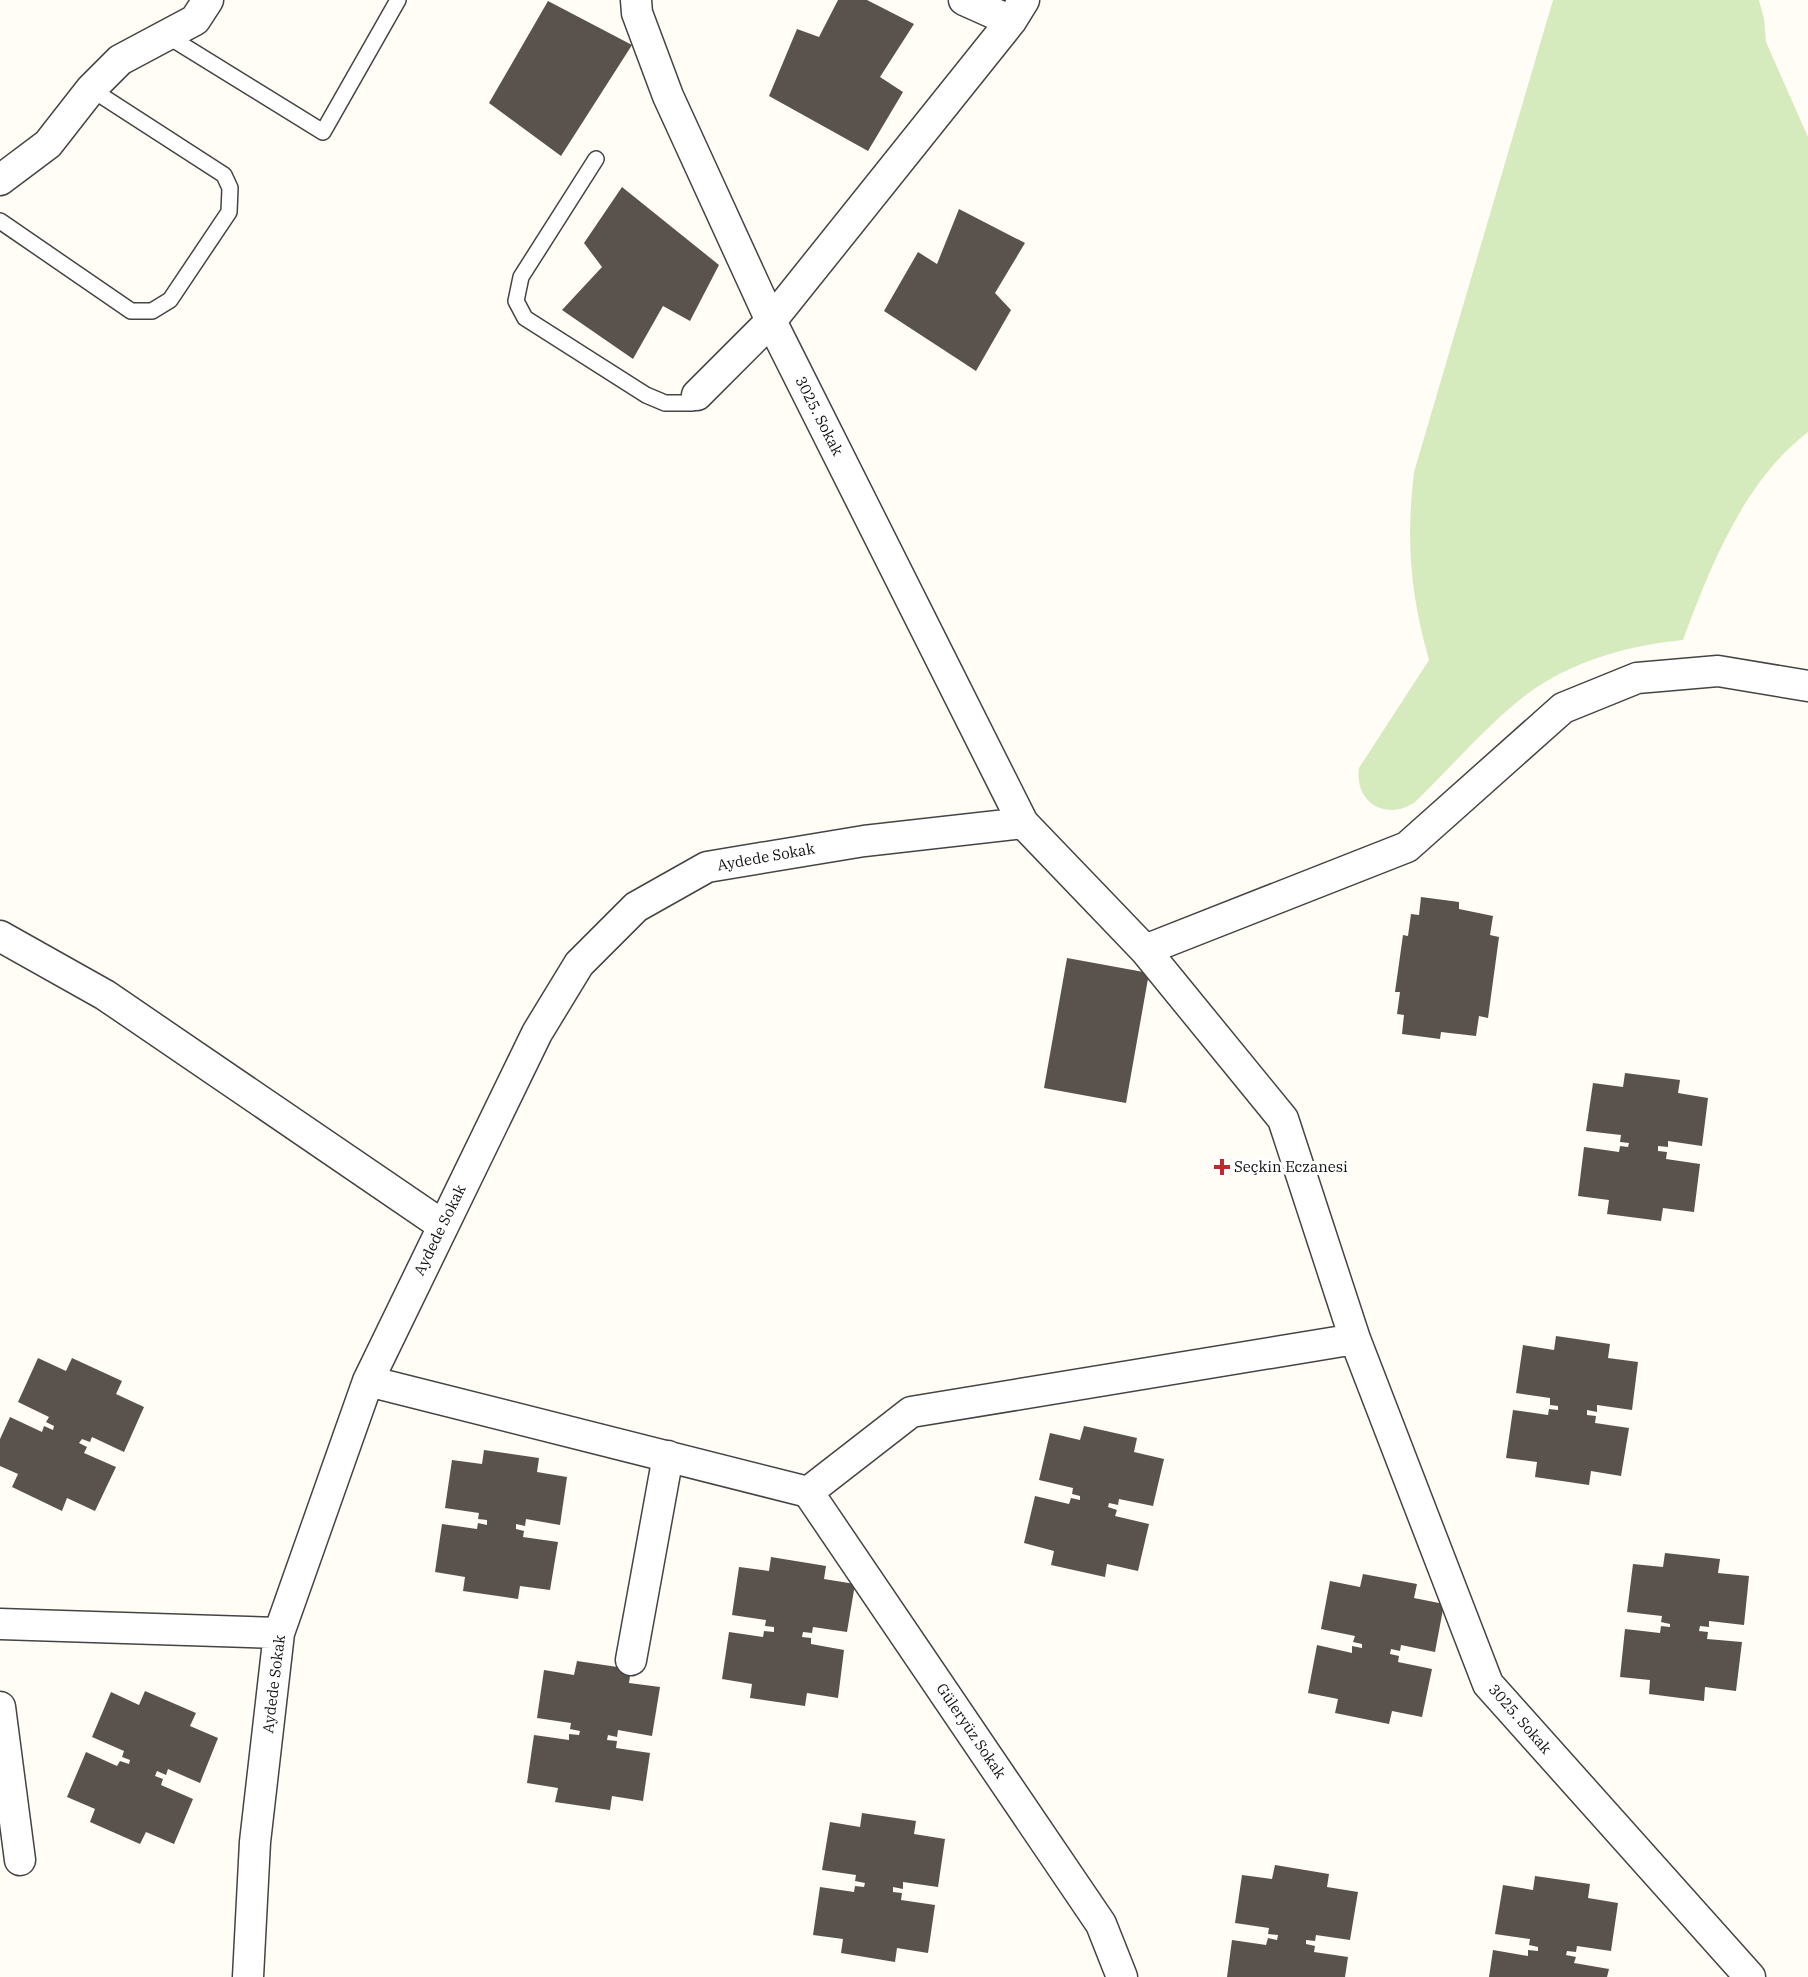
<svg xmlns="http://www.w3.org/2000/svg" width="1808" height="1977" viewBox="0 0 1808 1977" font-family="'IBM Plex Serif',serif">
<rect width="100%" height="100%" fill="#fffdf5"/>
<!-- green -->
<path fill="#d5ebbd" d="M1553,0H1759L1764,19L1766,42L1808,137V432C1744,481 1710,567 1683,640C1624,646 1564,663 1517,702C1481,732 1449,769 1415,802C1386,822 1354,802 1359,768L1429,660C1410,593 1406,541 1414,472Z"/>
<!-- building -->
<path fill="#5a524d" d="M838,0H867L914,24L880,77L903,92L868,151L769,96L797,29L819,37Z
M548,1L632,45L561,156L489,103Z
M622,187L719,265L690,321L663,306L633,359L562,310L602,267L584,243Z
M959,209L1025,243L995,293L1011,310L976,371L884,311L918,252L937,264Z
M1421,897L1459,902V909L1493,916L1490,935L1499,937L1488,1018L1479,1016L1476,1036L1441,1032L1440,1039L1402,1034L1404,1015L1397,1014L1400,992H1395L1403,935L1408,936L1411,914L1419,915Z
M1067,958L1149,973L1126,1103L1044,1088Z
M1625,1073L1680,1080L1678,1093L1708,1098L1702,1146L1668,1141V1147L1658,1146V1151L1667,1152L1666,1159L1700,1164L1694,1212L1663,1208L1661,1221L1607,1214L1609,1200L1578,1196L1584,1147L1619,1152L1620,1146L1628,1147L1629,1143L1620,1142L1621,1135L1586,1131L1593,1083L1623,1087Z
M1556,1336L1610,1344L1608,1358L1638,1362L1632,1410L1597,1405V1412L1587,1410V1415L1596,1416L1595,1423L1629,1428L1621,1476L1591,1471L1589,1485L1535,1477L1537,1462L1506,1458L1513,1410L1548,1415L1549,1409L1558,1410V1406L1550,1405V1398L1516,1393L1523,1345L1554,1350Z
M38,1358L66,1371L72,1358L122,1381L116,1394L144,1407L124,1452L92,1437L90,1442L82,1439L79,1443L87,1447L84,1453L116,1467L95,1511L67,1498L62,1511L12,1487L18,1474L0,1466V1439L10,1417L42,1432L44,1426L53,1430L54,1426L46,1422L49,1417L18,1402Z
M1084,1426L1137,1438L1134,1452L1164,1459L1153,1506L1119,1499L1118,1505L1109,1503L1108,1507L1117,1510L1115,1516L1149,1524L1138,1571L1107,1564L1105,1577L1051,1565L1054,1551L1024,1543L1035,1496L1069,1504L1071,1498L1080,1500V1496L1072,1494L1073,1488L1039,1480L1050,1433L1080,1440Z
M484,1450L539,1458L537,1472L567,1477L560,1525L526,1519L525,1526L516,1524V1529L524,1531L523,1537L558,1542L550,1590L520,1586L518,1599L463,1591L465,1577L435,1572L442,1524L477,1529L478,1523L487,1525V1520L478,1519L479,1513L445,1508L452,1460L482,1464Z
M1665,1553L1720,1559L1718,1573L1749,1576L1744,1625L1709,1621V1627L1700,1626L1699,1631L1708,1632L1707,1639L1742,1642L1736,1691L1705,1687L1704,1701L1649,1694L1650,1680L1620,1677L1625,1629L1660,1633L1661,1626L1670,1627V1624L1661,1622L1662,1616L1627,1612L1633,1564L1663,1567Z
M771,1557L826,1566L824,1579L855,1584L847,1632L813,1627L812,1633L803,1632L802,1637L811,1638V1644L844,1650L838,1698L807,1693L805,1706L750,1698L752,1684L722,1679L729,1632L763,1637L764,1631L774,1632V1627L765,1626L766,1620L732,1615L739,1567L769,1571Z
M1363,1574L1417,1584L1414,1598L1444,1604L1435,1652L1401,1645L1400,1651L1391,1649L1390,1654L1399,1656L1398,1662L1432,1669L1422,1717L1392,1711L1389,1724L1335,1713L1338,1699L1308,1693L1317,1645L1352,1653V1646L1362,1648V1644L1353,1642L1355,1636L1321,1629L1330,1581L1360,1587Z
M577,1661L631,1669L629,1683L660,1687L652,1736L618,1730L617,1737L608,1735L607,1740L617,1741L616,1748L650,1753L643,1801L612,1796L610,1810L555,1802L558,1788L527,1783L534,1735L569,1740V1734L579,1735L580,1731L570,1729L571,1723L537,1718L544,1670L574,1675Z
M145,1691L196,1713L190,1726L218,1738L200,1783L168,1769L166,1775L157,1771L155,1776L163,1779L161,1785L193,1799L174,1844L146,1832L140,1844L90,1822L95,1809L67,1797L86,1752L117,1766L120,1761L129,1764L130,1760L122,1757L124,1751L92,1737L111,1692L139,1705Z
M862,1813L916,1821L914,1834L945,1839L938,1887L903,1882V1889L893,1887V1892L902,1893L901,1900L935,1905L928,1953L897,1948L895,1962L841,1953L843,1939L813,1935L820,1887L854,1892L855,1886L864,1887L865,1883L855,1881L856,1875L822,1870L830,1822L860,1827Z
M1275,1865L1329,1874L1327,1887L1358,1892L1350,1940L1316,1935L1315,1941L1306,1940V1944L1315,1946L1314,1952L1348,1957L1345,1977H1227L1232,1940L1266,1945L1268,1938L1277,1940L1278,1935L1268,1934L1269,1928L1235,1923L1242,1875L1272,1879Z
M1535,1876L1590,1884L1588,1898L1618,1903L1611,1951L1577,1946L1576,1952L1567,1951L1566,1955L1576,1957L1574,1963L1609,1969L1607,1977H1489L1493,1950L1528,1956V1950L1538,1951V1947L1529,1945L1530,1939L1495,1934L1503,1885L1533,1890Z"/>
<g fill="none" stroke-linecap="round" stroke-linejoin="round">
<!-- lane casing -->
<g stroke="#444" stroke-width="18">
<path id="lane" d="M166,35L323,132L398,0
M596,159L521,277L516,301L525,318L646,395L665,403H692L697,395
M0,221L131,311H152L170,300L229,212L230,188L224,175L91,89"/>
</g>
<!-- street casing -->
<g stroke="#444" stroke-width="33">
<path id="street" d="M636,0L637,13L668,96L771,321L1023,823L1145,950L1283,1119L1355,1339L1488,1684L1750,1977
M964,0L1011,21
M0,180L48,144L91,89L120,60L195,20L208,0
M697,395L771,321L1011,21L1024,0
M0,936L105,995L442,1225
M1145,950L1407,847L1563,708L1637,678L1718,671L1808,686
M368,1381L808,1492
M808,1492L911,1412L1355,1339
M808,1492L1101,1924L1122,1977
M0,1624L279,1633
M631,1660L668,1456
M0,1707L20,1860
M248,1977L255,1842L279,1633L368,1381L537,1033L579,964L636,907L707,867L864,841L1023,823"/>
</g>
<!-- lane -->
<use href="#lane" stroke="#fff" stroke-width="15"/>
<!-- street -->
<use href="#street" stroke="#fff" stroke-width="30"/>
</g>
<!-- markers -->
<path fill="#c4262e" stroke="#fff" stroke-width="2" d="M1219 1158h6v6h6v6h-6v6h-6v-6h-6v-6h6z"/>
<g text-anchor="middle" stroke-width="6" stroke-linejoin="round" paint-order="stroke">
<!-- street labels -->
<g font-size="15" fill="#111" stroke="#fff">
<text transform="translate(819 416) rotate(63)" y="5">3025. Sokak</text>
<text transform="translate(766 857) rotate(-10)" y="5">Aydede Sokak</text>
<text transform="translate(440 1230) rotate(-64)" y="5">Aydede Sokak</text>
<text transform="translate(274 1684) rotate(-83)" y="5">Aydede Sokak</text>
<text transform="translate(1520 1719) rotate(49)" y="5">3025. Sokak</text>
<text transform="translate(971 1731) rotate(56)" y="5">Güleryüz Sokak</text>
</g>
<!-- poi labels -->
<g font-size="15" fill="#111" stroke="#fff" text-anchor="start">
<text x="1234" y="1172">Seçkin Eczanesi</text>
</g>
</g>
</svg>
